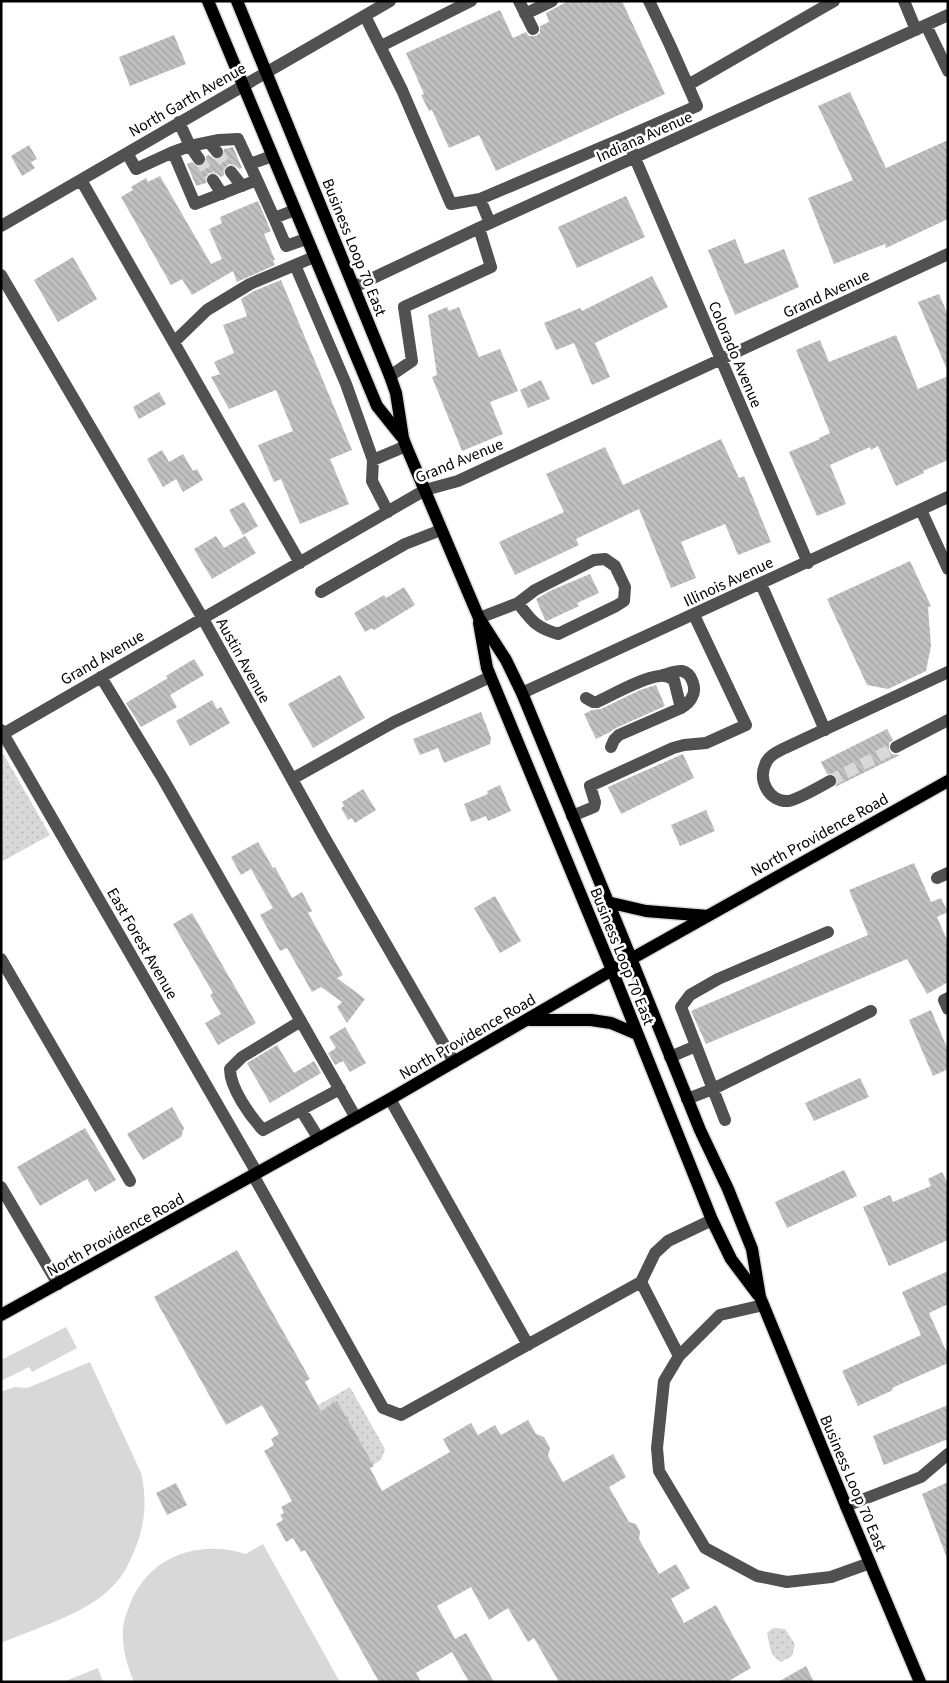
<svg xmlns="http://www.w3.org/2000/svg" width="949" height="1683" viewBox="0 0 949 1683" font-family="'Source Sans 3',sans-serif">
<defs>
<pattern id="grass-dots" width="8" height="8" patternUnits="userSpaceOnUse" patternTransform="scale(1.25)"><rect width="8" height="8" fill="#d8d8d8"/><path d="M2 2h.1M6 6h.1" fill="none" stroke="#b8b8b8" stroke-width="1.8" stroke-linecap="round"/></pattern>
<pattern id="building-back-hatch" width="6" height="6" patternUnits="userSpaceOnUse" patternTransform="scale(1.25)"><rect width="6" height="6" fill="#c0c0c0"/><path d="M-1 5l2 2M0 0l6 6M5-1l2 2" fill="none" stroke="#a3a3a3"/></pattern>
</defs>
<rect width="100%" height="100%" fill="#fff"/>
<!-- grass -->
<path fill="url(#grass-dots)" d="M1,753L4,755L50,835L1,862Z
M350,1387L385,1449L381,1460L373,1465L337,1402L321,1411L318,1405Z
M773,1628L785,1629L795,1644L792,1656L781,1662C769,1655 770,1646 767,1633Z"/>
<!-- pitch -->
<path fill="#d8d8d8" d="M66,1327L77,1348L32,1372L29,1367L1,1381V1360Z
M90,1362L141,1473C146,1494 146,1517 139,1538C133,1556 125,1575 111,1588C87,1613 34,1629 1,1643V1392L14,1387L27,1388Z
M263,1544L340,1682H134C128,1667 123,1653 123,1637C122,1627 125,1616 129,1607C147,1557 197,1539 246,1554Z
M98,1668L103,1682H63Z"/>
<!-- building -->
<path fill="url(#building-back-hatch)" d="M568,1H622L665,94L496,171L479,135L449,148L432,110L429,111L421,95L424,94L406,53L500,10L513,38L526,32L529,36H536L540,33V26L549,22L546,13Z
M174,35L186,64L130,86L119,57Z
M850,92L886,168L948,140V219L886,248L885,244L834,264L808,198L853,180L818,106Z
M29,145L37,159L31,162L35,168L22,176L11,156Z
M233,147L242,168L239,169L234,165L229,164L224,169V175L221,177L216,173H209L206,177V183L196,186L187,164L192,162L196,166H203L206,162V156L209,155L214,159L219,160L224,155V149Z
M160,176L211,264L222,259L209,229L222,223L220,217L258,201L271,231L264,234L275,260H273L275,265L237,282L233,271L192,295L182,279L171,285L121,197L133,190L131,187L146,178L148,182Z
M626,196L645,237L577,268L558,227Z
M735,239L745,264L784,249L799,287L735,315L708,250Z
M73,257L97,299L58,322L34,280Z
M652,276L668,307L595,343L610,377L592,385L574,343L556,350L544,323L580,308L582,311Z
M281,280L352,450L330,459L349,504L300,524L281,479L274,482L258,445L293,431L276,390L229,409L211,377L220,374L214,362L234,353L223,325L247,316L241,299L254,291Z
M939,294L948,315V372L918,302Z
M447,307L449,311L459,307L479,357L500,349L518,391L490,402L503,434L462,451L432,377L437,375L428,315Z
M896,335L918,389L948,376V460L923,471L924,473L896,486L878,446L871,450L870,447L830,465L846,504L817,516L789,452L820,439L819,438L830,433L796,350L820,340L829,362Z
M541,380L550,399L528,408L520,390Z
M159,392L166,404L139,419L133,407Z
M721,439L739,478L744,476L771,542L738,555L725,524L681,542L696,578L671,588L639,509L576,539L579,545L515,575L499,542L564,512L546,474L605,447L623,485Z
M162,450L169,462L183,454L193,471L197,469L203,480L183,492L176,479L163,487L147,459Z
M244,502L258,526L243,535L229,510Z
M216,536L224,548L245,536L256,553L212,579L194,549Z
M910,561L931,606L928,607L931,646L926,671L888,689L867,685L827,599Z
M590,574L599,593L577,603L579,606L547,621L545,620L536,599L552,590Z
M404,587L415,605L374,630L372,628L365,632L354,613L384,595L386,598Z
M194,659L204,675L170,695L177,707L141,727L126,703L168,678L166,676Z
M340,675L365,718L313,748L288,704Z
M656,685L665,706L616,728L610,732L596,739L584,714L592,710L601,709L640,690Z
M212,700L217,709L221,707L230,723L190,746L176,721Z
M481,712L491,738L490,744L444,763L438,748L420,755L413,739Z
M887,729L893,740L889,743V750L892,754L900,755L835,787L838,782L837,777L834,774H827L821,762Z
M683,754L694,778L621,814L608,787Z
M500,785L511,811L488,821L486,816L471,822L464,804L488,794L487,791Z
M363,789L376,810L355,823L352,818L348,820L341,808L344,806L342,802Z
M706,810L715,831L680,846L671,825Z
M258,842L273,868L275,867L292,898L302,892L312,911L308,913L343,975L337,978L365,999L347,1023L337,1007L342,1002L321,987L312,992L287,948L280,951L260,915L273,908L251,869L241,875L231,857Z
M914,863L931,902L941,898L948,912L937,917L948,942V982L927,994L907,959L706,1044L691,1011L868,935L849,890Z
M495,896L521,941L500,953L474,908Z
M192,913L256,1023L218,1045L205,1023L221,1014L210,995L213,993L173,924Z
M931,1010L948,1050V1069L933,1076L909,1020Z
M345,1027L366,1063L350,1072L343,1061L335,1065L328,1053L336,1048L329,1037Z
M277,1045L294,1073L314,1061L321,1073L270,1103L247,1063Z
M860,1078L869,1097L814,1121L805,1103Z
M172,1107L184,1128L181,1137L143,1160L127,1134Z
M85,1128L116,1180L95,1192L87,1179L40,1206L17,1167Z
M844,1170L857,1196L787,1228L775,1202Z
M942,1172L948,1184V1240L889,1266L863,1207L890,1195L893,1202L931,1186L928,1179Z
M237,1250L310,1379L305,1382L321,1411L337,1401L374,1466L370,1468L382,1491L450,1452L443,1439L471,1423L478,1435L495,1425L501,1435L528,1420L536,1434L544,1437L550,1448L548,1456L563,1482L613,1454L626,1477L609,1487L629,1522L636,1524L640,1532L639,1539L659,1574L676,1564L690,1588L671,1599L684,1623L716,1605L751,1668L727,1682H559L534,1638L528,1642L508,1608L489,1620L471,1587L437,1606L455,1639L466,1633L494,1682H469L452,1652L416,1673L421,1682H379L305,1550L301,1552L293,1538L286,1542L276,1524L283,1520L280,1515L284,1513L281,1507L292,1501L264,1451L274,1445L271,1439L279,1434L262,1405L226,1425L154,1297Z
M948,1271V1304L929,1313L948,1355V1363L892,1388L893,1390L858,1406L842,1371L921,1335L902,1292Z
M948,1405V1439L884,1465L873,1436Z
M948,1482V1557L947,1558L922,1494Z
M176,1483L187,1505L167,1515L156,1493Z
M806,1666L814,1682H778Z"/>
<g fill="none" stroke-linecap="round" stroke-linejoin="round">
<!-- minor-tunnel -->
<path stroke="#d9d9d9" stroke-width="12" stroke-dasharray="12 6" stroke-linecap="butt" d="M217,152L231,172
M199,159L213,180
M830,781L896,747"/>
<!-- major casing -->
<g stroke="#dbdbdb" stroke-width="15">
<path id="major" d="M208,1L377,406L401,436
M237,1L390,376L396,393L403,438L406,446L479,618L506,660L522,693L620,931L700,1130L728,1189L752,1249L760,1297L846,1506L920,1682
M479,623L487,668L612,970L712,1220L731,1259L758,1295
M607,902L646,911L708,916
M530,1020H591L611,1023L637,1034
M1,1315L390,1099L631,959L948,781"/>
</g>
<!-- minor -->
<path stroke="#515151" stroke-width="12" d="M519,1L533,29
M904,1L916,30
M525,14L552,1
M365,16L402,90L451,204L480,199L490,223
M926,25L948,71
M381,46L471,1
M688,85L834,1
M179,122L190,146L173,152L195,204L257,180L274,218L295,210
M626,137L697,106L670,45L649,1
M209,142L217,152
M127,153L136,169L173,152
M199,159L190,146L219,140L238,139L257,180
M250,164L272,156
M231,172L242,186
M81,180L300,563
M213,180L222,194
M480,199L626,137L808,563
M274,218L286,246L306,239
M1,226L390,1
M295,265L346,384L373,460L406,446
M1,275L202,617L323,835L454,1062
M354,287L479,228L948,15
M174,342L207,310L250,284L314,257
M390,376L412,361L404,307L491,267L479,228
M373,460L372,481L388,512
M921,510L948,569
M761,584L825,730
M321,592L405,544L441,530
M479,618L518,603L535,590L594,560L605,559L615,566L625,587L624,601L616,606L558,634C535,627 532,621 518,603
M663,675C668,674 676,670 682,671C692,673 697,689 692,697C690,702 686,705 681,708
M101,677L163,779L356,1118
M522,693L948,497
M586,698L593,702H597C614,694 642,678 659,676C665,675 670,677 674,680L681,708L619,735L614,740L611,747
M1,730L257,1173
M1,735L425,490L458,481L948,254
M896,747L948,720
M292,779L394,722L490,677
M830,781C821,786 797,800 788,801C770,802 758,782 765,765C768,756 777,752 785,748L948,672
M572,816L594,807L595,802L590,786L673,748L684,745L706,743L746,725L694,615
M937,878L948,873
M1,959L130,1181
M948,998L944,1000L948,1009
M301,1021L242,1057L230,1069C230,1088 250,1116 263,1130L340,1089
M670,1057L696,1046
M390,1099L528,1345
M687,1099L713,1089L871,1011
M301,1110L319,1139
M725,1120L681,1007L690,995L718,979L828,932
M253,1175L383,1408L401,1415L641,1282
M1,1187L58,1284
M763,1305L720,1315L679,1356L664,1381L657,1448L659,1471L705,1548L757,1576L787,1582L831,1577L870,1563
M679,1356L641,1282L655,1253L668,1241L712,1220
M846,1506L921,1477L948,1454"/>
<!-- major -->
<use href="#major" stroke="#000" stroke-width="12"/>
</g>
<g text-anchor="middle" stroke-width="5" stroke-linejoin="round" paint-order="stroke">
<!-- street labels -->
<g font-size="16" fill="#000" stroke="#fff">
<text transform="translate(187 99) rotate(-30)" y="6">North Garth Avenue</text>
<text transform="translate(644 136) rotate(-24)" y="6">Indiana Avenue</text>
<text transform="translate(355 247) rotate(68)" y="6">Business Loop 70 East</text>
<text transform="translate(826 293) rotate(-25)" y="6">Grand Avenue</text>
<text transform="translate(736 354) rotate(67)" y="6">Colorado Avenue</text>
<text transform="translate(459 460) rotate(-22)" y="6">Grand Avenue</text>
<text transform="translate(728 581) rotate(-25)" y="6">Illinois Avenue</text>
<text transform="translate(102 657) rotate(-30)" y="6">Grand Avenue</text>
<text transform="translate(244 660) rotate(61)" y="6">Austin Avenue</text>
<text transform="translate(819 834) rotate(-29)" y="6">North Providence Road</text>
<text transform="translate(143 943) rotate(60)" y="6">East Forest Avenue</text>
<text transform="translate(623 956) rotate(68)" y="6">Business Loop 70 East</text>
<text transform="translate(467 1036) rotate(-30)" y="6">North Providence Road</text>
<text transform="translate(115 1234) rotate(-29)" y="6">North Providence Road</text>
<text transform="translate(854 1483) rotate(67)" y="6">Business Loop 70 East</text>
</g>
</g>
<!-- border -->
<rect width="949" height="1683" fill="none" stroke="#000000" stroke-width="5"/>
</svg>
